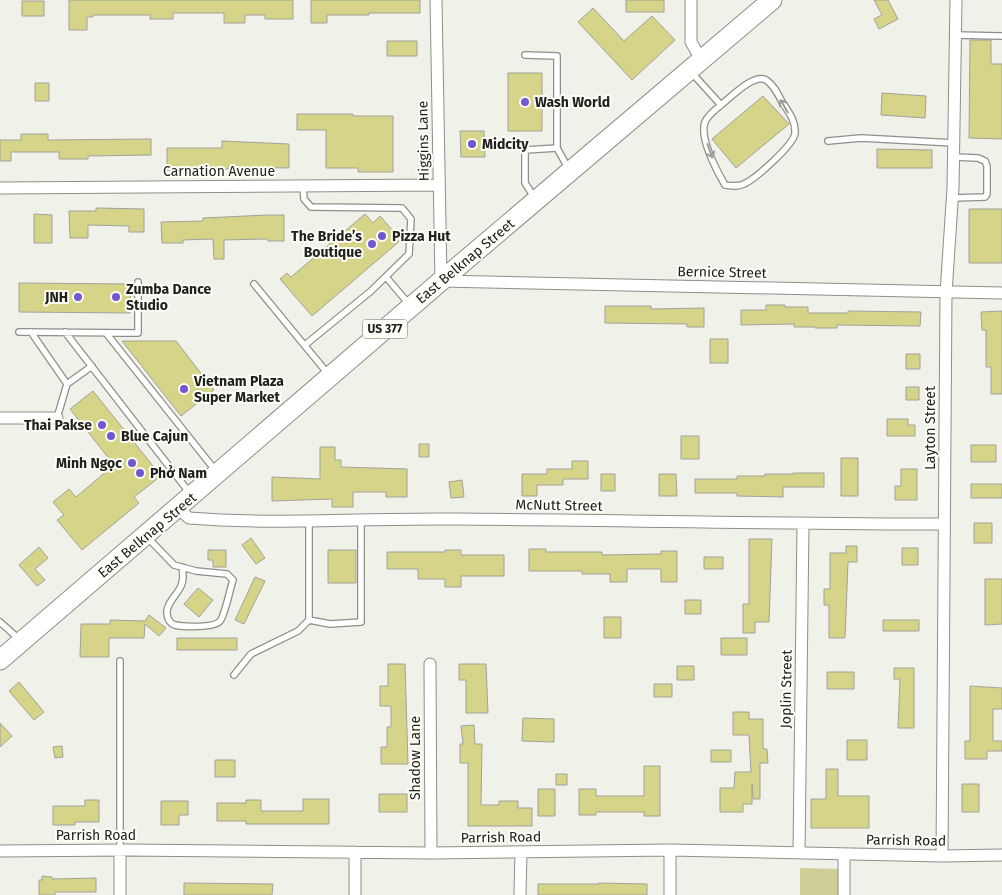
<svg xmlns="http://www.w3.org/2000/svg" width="1002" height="895" viewBox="0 0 1002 895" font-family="'Fira Sans',sans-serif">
<rect width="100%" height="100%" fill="#f0f1e9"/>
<!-- green -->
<path fill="#cece96" d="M800,868L840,869V895H800Z"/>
<!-- building -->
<path fill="#d5d489" stroke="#a2a29b" d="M69,0H293V19H265V15H245V23H224V13H173V19H150V15H93V17H87V30H69Z
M311,0H420V13H369V15H327V23H311Z
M626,0H664V12H626Z
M874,0H888L898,19L879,29L874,19L882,15Z
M22,1H44V16H22Z
M593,8L624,41L652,16L675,40L632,80L578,22Z
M970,40H991V64H1002V139L969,138Z
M387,41H417V56H387Z
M508,73H542V131H508Z
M35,83H49V101H35Z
M882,93L926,96L925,118L881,115Z
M763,96L789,124L736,168L712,139Z
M297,114H353V116H393V172H358V168H326V130H297Z
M460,131H484L485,157H461Z
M21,134H48V140L151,139V155L88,156V159H59V152H11V161H0V140H21Z
M222,141L289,144V168L235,167V169H213V170H167V148H222Z
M877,149L932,150V168H877Z
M96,208L144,209V232H129V226L88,225V238H70L69,211H96Z
M969,209H1002V263H969Z
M34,214L52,215V243H34Z
M365,214L373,223L380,216L401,240L312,316L280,279L287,273L291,277Z
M267,215H284V241H268L267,239L224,240V259H214L213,239L183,240V243H162L161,222L203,221V218Z
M19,283L131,284L130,313L19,312Z
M766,305H785V307H808V313H848V311L921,312L920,326L837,325V328H815V327H794V324L741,325V310H766Z
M605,306H651V309L704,308V327H687V324L605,323Z
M1002,311V394H991V367H986V330H982L981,312Z
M710,339H728V363H710Z
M122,341H176L214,390L181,416Z
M906,354H920V369H906Z
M906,387H919V400H906Z
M93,391L161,476L134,497L139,503L82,550L57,520L64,515L53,502L69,489L76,497L114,465L70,409Z
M887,419H908V425H915V436H887Z
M681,436H699V459H681Z
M419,444H429V457H419Z
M971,445H996V462H971Z
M320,447H335V460H341V467L407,469V497H386V492H353V507H332V499L272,501V477L320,479Z
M841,458H858V496H841Z
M572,461H588V479H563V485H537V496H522V474H547V469H572Z
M901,469H917V500H895V486H901Z
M793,473H824V487H783V497L737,496V493H695V479H737V476H765V474H793Z
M601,474H615V491H601Z
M659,474H676L677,496H659Z
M462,480L464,497L451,498L449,482Z
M971,484H1002V498H971Z
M974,523H992V543H974Z
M251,538L265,558L256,564L242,545Z
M749,539H772L769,622H755V633H743V604H749Z
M846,546H857V562H848L845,638H829V605H824V589H830V553H846Z
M39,547L48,558L35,569L45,580L37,586L19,565Z
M902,548H918V565H902Z
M529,549H546V552H602V555L661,554V551H677V582H661V569H627V582H610V574H582V571H529Z
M208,550H226V567H213V560H208Z
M328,550H356V583H328Z
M445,550H461V555H504V576H461V587H445V579H418V569H387V552H445Z
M704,557H723V569H704Z
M255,577L265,581L244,624L235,620Z
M985,579H1002V624L985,625Z
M198,588L213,600L199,617L184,604Z
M685,600H701V614H685Z
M149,615L166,628L159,636L145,624L144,638H109V657H80L81,624H110V620L145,621Z
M604,617H621V638H604Z
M883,620H919V631H883Z
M177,638H237V650H177Z
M721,638H747V655H721Z
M388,664H405L408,764H381V747H387V727H391V706H380V686H388Z
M459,664H486L488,713H466V680H459Z
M677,666H694V680H677Z
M894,668H914V728H898L900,679H894Z
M827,672H854V689H827Z
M19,682L44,712L34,720L9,691Z
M654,684H672V697H654Z
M970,686L1002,688V709H993V741H1002V751H987V759H965V741H970Z
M733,712H749V719H763V749H767L768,763H760V799H753L752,784V804H743V812H720V788H734L735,772H751L749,735H733Z
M523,718L554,719V742L522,741Z
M0,723L12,736L0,747Z
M474,725L475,744H482L481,805H499V801H518V808H532V826H468V763H460V744H463L461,726Z
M847,740H867V760H847Z
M62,746L63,757L55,758L53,747Z
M711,750H731V762H711Z
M215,760H235V777H215Z
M644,766H660V816H644V812H596V815H579V789H596V796H644Z
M826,769H838V796H869V828H811V799H826Z
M556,774H567V785H556Z
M962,784H979V812H962Z
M538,789H555V816H538Z
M379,794H407V812H379Z
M303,799H329V824H246V821H217V803H246V800H261V811H303Z
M85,800H99V822H75V825H53V806H85Z
M161,801H188V815H179V825H161Z
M42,876L52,877V879L96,878V892H55V895H39V880H42Z
M184,883L273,884L272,895H184Z
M599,883L647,884V895H538V884H599Z"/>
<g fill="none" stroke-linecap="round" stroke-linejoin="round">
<!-- lane casing -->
<g stroke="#8e8f88" stroke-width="8">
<path id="lane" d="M955,35L1001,36
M525,55L557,56V148L568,168
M691,72L721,105C716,109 708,115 705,122C699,138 717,171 725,185C732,186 738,187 744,184C755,179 794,145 795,133C796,121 788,111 782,102C778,94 774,85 766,80C754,73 731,97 721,105
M828,141L861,138L954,143
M303,186L304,199L311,207L402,208L411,219L409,254L371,291L305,345
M534,197L525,183V150L557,148
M952,198L985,197L987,194V166L985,161L978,158L953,157
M386,277L409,304
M254,284L329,375
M19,332L138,333V282
M31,332L67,384
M65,332L189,492
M106,333L215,470
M57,418L67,384L92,366
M309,520V620L330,624L361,622V520
M147,537L174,565L196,571L227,574L233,580C230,589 225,615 220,621C215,628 184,627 175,625C170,624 167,618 167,613C166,604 177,595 181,586C184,580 183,574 182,567
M0,622L19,639
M120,661V850
M234,675L251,654L298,631L309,620"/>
</g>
<!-- street casing -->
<g stroke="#8e8f88" stroke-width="13">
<path id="street" d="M436,0L441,281L1002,293
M691,0V42L702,61
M0,188L439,185
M0,418H57
M178,508L189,518C277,525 366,518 454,519C618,520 781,524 944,524
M430,664L431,853
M0,851L126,850L431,853L670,850L942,856L1002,855
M799,853L803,524
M844,854V895
M942,856L946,293L953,188L956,0
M120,895V850
M355,895V852
M520,895L521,852
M670,895V850"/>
</g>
<!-- primary casing -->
<g stroke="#8e8f88" stroke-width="21">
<path id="primary" d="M0,660L441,281L772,0"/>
</g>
<!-- lane -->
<use href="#lane" stroke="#fff" stroke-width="5.5"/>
<!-- street -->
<use href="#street" stroke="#fff" stroke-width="11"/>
<!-- primary -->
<use href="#primary" stroke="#fff" stroke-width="19"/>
</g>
<!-- one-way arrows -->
<defs><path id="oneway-shaft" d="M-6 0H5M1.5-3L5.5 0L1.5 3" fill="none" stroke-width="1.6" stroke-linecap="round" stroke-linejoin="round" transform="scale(1.25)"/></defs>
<g stroke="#9b9b99">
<use href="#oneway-shaft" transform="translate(784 106) rotate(-120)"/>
<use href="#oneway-shaft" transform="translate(710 151) rotate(70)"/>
</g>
<!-- markers -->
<g fill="#6f58d2" stroke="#fefef6" stroke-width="2">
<circle cx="525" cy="102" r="5"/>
<circle cx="472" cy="144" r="5"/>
<circle cx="382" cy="236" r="5"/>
<circle cx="372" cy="244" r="5"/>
<circle cx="78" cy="297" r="5"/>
<circle cx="116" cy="297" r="5"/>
<circle cx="184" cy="389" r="5"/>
<circle cx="102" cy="425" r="5"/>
<circle cx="111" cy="436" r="5"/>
<circle cx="132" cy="463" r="5"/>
<circle cx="140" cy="473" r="5"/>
</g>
<g text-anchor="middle" stroke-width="4" stroke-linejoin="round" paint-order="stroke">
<!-- shield labels -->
<rect fill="#fefef6" stroke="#63635e" stroke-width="1" x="362.5" y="319.5" width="45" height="19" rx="4"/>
<g font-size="12" font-weight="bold" fill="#20201d">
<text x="385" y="333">US 377</text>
</g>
<!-- poi labels -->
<g font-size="14" font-weight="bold" fill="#20201d" stroke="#fefef6" text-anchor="start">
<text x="535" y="107">Wash World</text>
<text x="482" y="149">Midcity</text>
<text x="362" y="241" text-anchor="end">The Bride’s<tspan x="362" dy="16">Boutique</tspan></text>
<text x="392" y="241">Pizza Hut</text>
<text x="126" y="294">Zumba Dance<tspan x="126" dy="16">Studio</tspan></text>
<text x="68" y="302" text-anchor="end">JNH</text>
<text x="194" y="386">Vietnam Plaza<tspan x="194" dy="16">Super Market</tspan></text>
<text x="92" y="430" text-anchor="end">Thai Pakse</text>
<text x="121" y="441">Blue Cajun</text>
<text x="122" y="468" text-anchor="end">Minh Ngọc</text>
<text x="150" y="478">Phở Nam</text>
</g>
<!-- street labels -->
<g font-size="14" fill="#20201d" stroke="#fefef6">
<text transform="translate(423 141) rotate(-91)" y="5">Higgins Lane</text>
<text x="219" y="176">Carnation Avenue</text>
<text transform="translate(465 261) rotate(-40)" y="5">East Belknap Street</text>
<text transform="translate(722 272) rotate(1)" y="5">Bernice Street</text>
<text transform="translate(930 428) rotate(-90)" y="5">Layton Street</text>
<text transform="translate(559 505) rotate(1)" y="5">McNutt Street</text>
<text transform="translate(147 535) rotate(-40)" y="5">East Belknap Street</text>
<text transform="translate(786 689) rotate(-89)" y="5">Joplin Street</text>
<text transform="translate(415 758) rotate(-90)" y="5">Shadow Lane</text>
<text x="96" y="840">Parrish Road</text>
<text transform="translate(501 837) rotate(-1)" y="5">Parrish Road</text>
<text transform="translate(906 840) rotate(1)" y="5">Parrish Road</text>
</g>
</g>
</svg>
